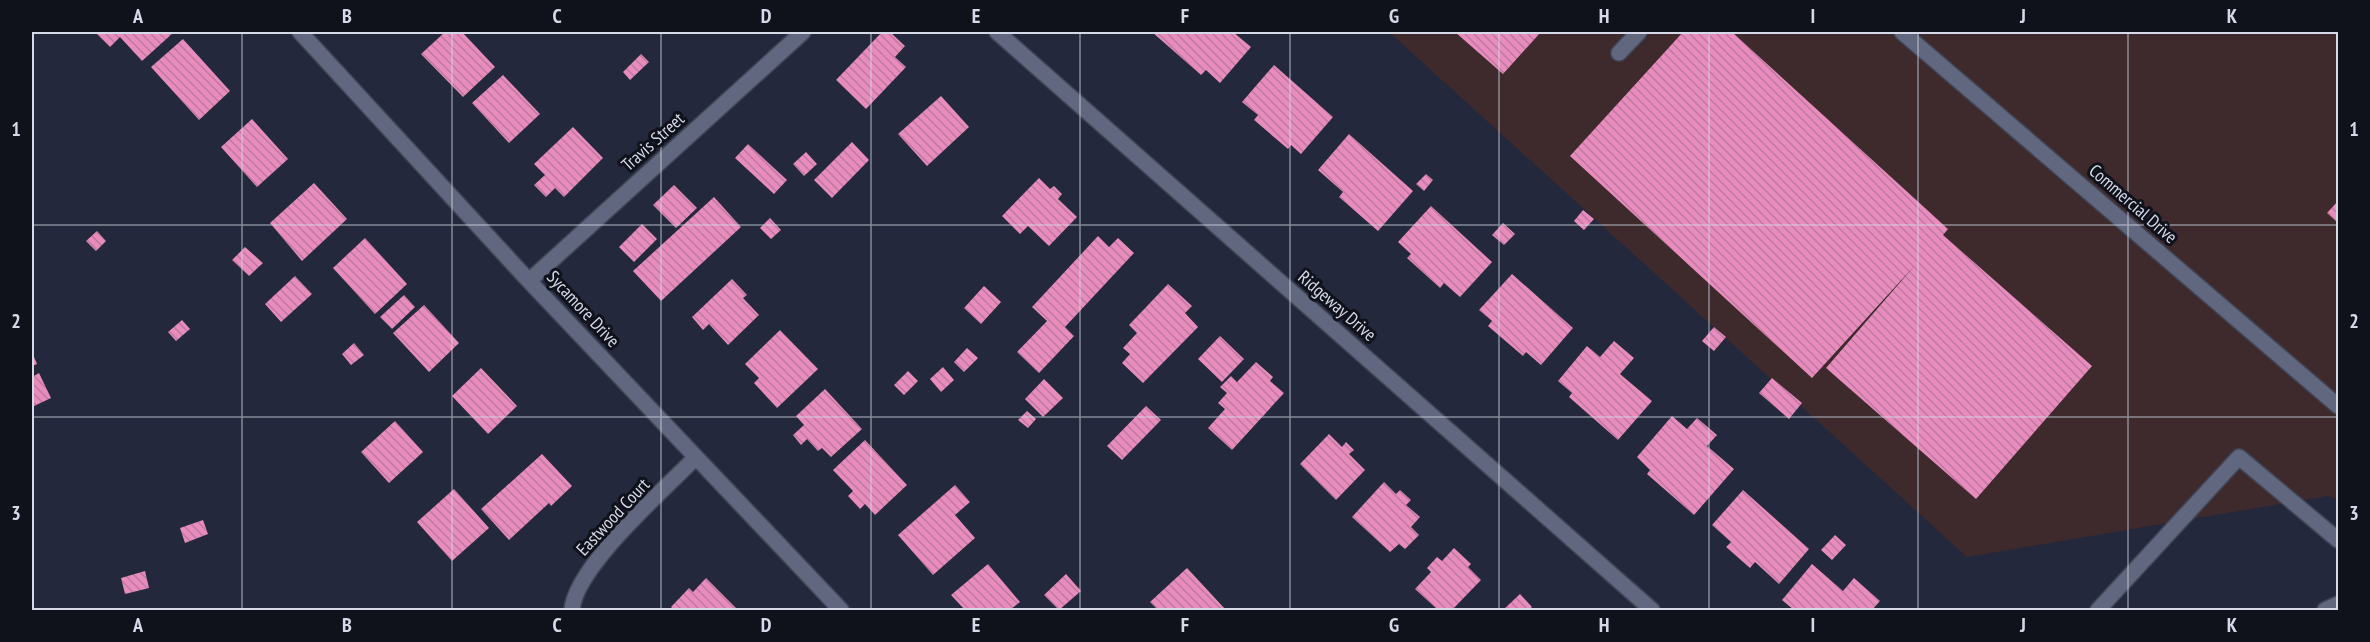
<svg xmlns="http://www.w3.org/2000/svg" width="2370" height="642" viewBox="0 0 2370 642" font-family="'PT Sans Narrow',sans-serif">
<defs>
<pattern id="building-back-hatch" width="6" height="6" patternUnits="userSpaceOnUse" patternTransform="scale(1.5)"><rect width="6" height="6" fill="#e88cbe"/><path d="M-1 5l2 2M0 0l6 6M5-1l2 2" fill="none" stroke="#be79a0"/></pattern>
</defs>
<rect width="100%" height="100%" fill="#23283c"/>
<!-- industrial -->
<path fill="#3e2a2d" d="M1389,32H2338V499L2327,496L1967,557Z"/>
<!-- building -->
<path fill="url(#building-back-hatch)" d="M95,32H174L142,61L120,37L110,47Z
M445,32H462L495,67L463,97L421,54Z
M882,32H890L905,46L895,57L906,67L866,109L836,80Z
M1152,32H1233L1251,47L1220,83L1206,70L1201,75Z
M1455,32H1541L1503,74Z
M1683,32H1732L1948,229L1943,235L2092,366L1976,499L1826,368L1916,264L1812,378L1570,156Z
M183,39L230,91L199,120L151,67Z
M641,54L649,62L630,80L623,72Z
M1274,65L1333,117L1301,154L1291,145L1288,149L1254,120L1258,115L1242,102Z
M503,75L540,114L509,143L472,103Z
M941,96L969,127L927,166L898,134Z
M252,119L288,159L257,187L221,147Z
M573,127L603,158L564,197L555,188L546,197L534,185L545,175L534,164Z
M1349,134L1413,191L1378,231L1339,197L1343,192L1318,170Z
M852,142L869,160L832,198L814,180Z
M748,144L787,180L774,194L735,158Z
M806,152L817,164L804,176L793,164Z
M1426,174L1433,180L1424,191L1416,184Z
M1039,178L1050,189L1054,186L1062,194L1058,199L1077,217L1049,246L1028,226L1020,234L1002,216Z
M314,183L347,219L302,261L270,223Z
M674,185L697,208L676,228L653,205Z
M714,197L741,227L661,301L633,271Z
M2338,201V223L2327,213Z
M1431,206L1492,262L1460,297L1444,283L1440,288L1407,258L1411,254L1398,242Z
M1583,210L1594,219L1584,230L1574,221Z
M770,218L781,230L771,239L760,228Z
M1503,223L1515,234L1504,245L1492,235Z
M642,224L657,239L634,262L619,247Z
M97,231L106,241L96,251L86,241Z
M1098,236L1109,247L1118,238L1134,253L1065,327L1074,336L1039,373L1017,352L1047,321L1032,307Z
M365,238L407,284L375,314L333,268Z
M245,247L263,263L249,276L232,260Z
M1512,274L1573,328L1541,365L1526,352L1523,356L1488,326L1492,321L1479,310Z
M295,276L312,294L281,322L265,304Z
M732,279L747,295L743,298L759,315L728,345L709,324L703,330L692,317Z
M1168,284L1192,306L1185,313L1198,327L1143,383L1122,363L1130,354L1123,348L1137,333L1129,325Z
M984,286L1001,302L981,324L964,308Z
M404,295L415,307L392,329L380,317Z
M424,305L459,343L429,372L393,333Z
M182,320L190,329L176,341L168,332Z
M1714,327L1726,337L1714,351L1702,341Z
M780,330L818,369L777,408L754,383L759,378L745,364Z
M1220,336L1244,359L1222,382L1198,359Z
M1614,341L1634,358L1620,374L1652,401L1618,440L1569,397L1572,393L1558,381L1587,346L1600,357Z
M354,343L364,355L351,365L342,354Z
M967,348L978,358L964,372L954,362Z
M32,352L37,364L32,366Z
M1256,362L1273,377L1270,381L1284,393L1232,450L1208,428L1225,409L1218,403L1227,393L1220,387L1231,376L1237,382Z
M943,367L954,380L941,392L930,379Z
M481,368L517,406L488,434L452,396Z
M908,371L918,381L904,395L894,385Z
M39,373L51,398L32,407V377Z
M1772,378L1802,403L1789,419L1759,393Z
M1044,379L1063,398L1043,417L1025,399Z
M825,389L862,429L831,457L822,448L818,451L807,439L801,445L793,435L804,425L796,416Z
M1146,406L1161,420L1122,460L1107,446Z
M1027,411L1036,419L1028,428L1018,420Z
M1672,416L1687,429L1697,418L1717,435L1707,446L1734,469L1694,515L1647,474L1650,470L1637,457Z
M395,421L423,452L389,483L361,452Z
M1329,434L1342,447L1346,442L1354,450L1349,454L1365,470L1336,500L1300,464Z
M865,440L907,485L875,515L865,504L860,509L848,496L853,491L833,470Z
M542,454L572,486L551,506L549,503L509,540L481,509Z
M1384,482L1396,494L1400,490L1411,500L1406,505L1420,517L1411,527L1419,535L1405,549L1399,544L1390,552L1352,517Z
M955,485L970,502L955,515L975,538L933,575L898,535Z
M454,489L489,528L452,561L417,522Z
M1743,490L1809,549L1779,584L1755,562L1750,568L1726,547L1731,542L1712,525Z
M203,520L208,534L185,543L180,528Z
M1835,535L1846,545L1832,560L1821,550Z
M1454,548L1471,564L1468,567L1481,580L1452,610H1438L1415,589L1431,572L1427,568L1437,557L1442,561Z
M988,564L1020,602L1010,610H965L951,595Z
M1812,564L1843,591L1854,578L1880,601L1872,610H1794L1782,600Z
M1187,568L1226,610H1158L1150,602Z
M145,571L149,588L125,594L121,578Z
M1066,574L1081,591L1059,610L1044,595Z
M706,578L738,610H674L671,607L689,588L693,592Z
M1520,594L1532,607L1528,610H1503Z"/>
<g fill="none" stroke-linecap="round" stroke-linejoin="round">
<!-- lane casing -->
<g stroke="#414556" stroke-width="18">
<path id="lane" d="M1619,53L1639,32
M2098,610L2239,457L2338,540
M2325,610L2338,604"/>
</g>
<!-- street casing -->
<g stroke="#414556" stroke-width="18">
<path id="street" d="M300,32L529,281L841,610
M997,32L1652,610
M1902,32L2338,406
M529,281L803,32
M572,610C575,567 663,491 695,458"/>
</g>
<!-- lane -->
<use href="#lane" stroke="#61677f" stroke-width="15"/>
<!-- street -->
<use href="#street" stroke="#61677f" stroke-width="15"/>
</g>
<!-- grid -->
<path fill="none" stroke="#d6dae8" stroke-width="1.5" stroke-opacity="0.55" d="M242,32V610M452,32V610M661,32V610M871,32V610M1080,32V610M1290,32V610M1499,32V610M1709,32V610M1918,32V610M2128,32V610M32,225H2338M32,417H2338"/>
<g text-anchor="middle" stroke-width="6" stroke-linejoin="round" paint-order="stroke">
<!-- street labels -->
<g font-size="18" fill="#d6dae8" stroke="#0f111b">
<text transform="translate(653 142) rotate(-42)" y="6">Travis Street</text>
<text transform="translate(2133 204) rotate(41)" y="6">Commercial Drive</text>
<text transform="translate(1337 306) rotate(41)" y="6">Ridgeway Drive</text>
<text transform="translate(583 309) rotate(47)" y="6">Sycamore Drive</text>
<text transform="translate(613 517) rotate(-47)" y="6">Eastwood Court</text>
</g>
</g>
<!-- border -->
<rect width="2370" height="642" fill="none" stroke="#0f111b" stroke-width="66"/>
<rect x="33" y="33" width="2304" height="576" fill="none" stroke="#d6dae8" stroke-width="2"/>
<g font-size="20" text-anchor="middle" font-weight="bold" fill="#d6dae8">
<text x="138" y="23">A</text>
<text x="347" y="23">B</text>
<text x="557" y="23">C</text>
<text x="766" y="23">D</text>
<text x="976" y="23">E</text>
<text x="1185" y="23">F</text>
<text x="1394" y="23">G</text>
<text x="1604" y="23">H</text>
<text x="1813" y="23">I</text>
<text x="2023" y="23">J</text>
<text x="2232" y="23">K</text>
<text x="16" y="136">1</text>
<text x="2354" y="136">1</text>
<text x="16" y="328">2</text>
<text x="2354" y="328">2</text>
<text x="16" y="520">3</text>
<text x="2354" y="520">3</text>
<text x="138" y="632">A</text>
<text x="347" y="632">B</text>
<text x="557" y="632">C</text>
<text x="766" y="632">D</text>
<text x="976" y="632">E</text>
<text x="1185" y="632">F</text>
<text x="1394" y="632">G</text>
<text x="1604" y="632">H</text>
<text x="1813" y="632">I</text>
<text x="2023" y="632">J</text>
<text x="2232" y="632">K</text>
</g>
</svg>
